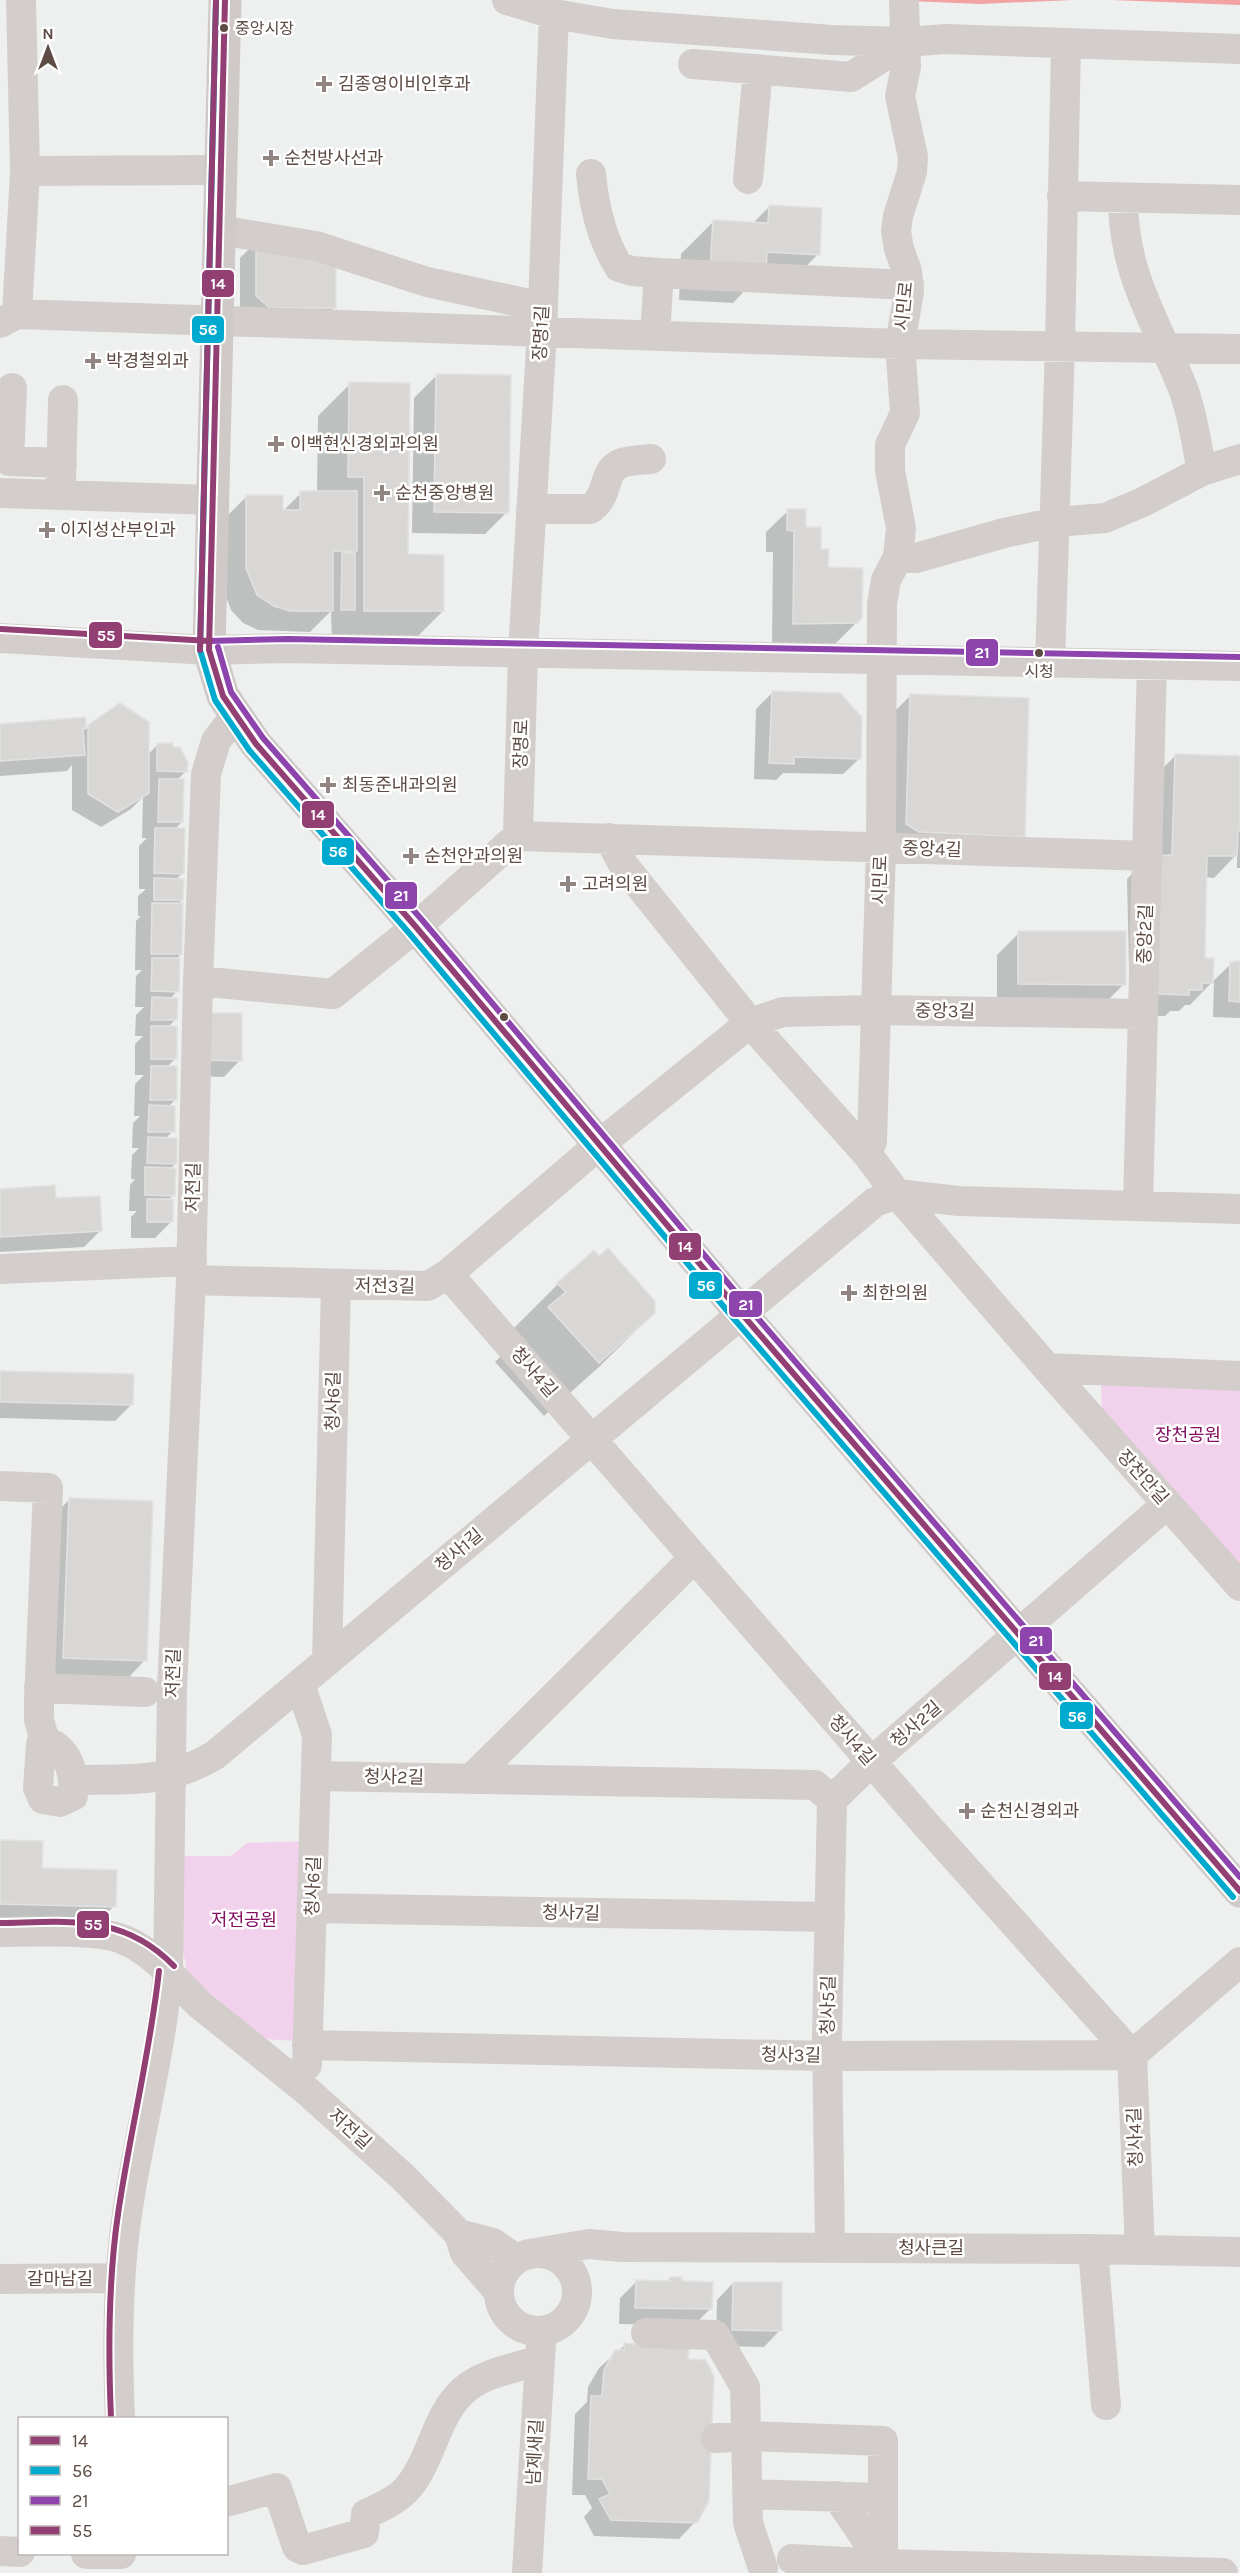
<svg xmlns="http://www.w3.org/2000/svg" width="1240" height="2573" viewBox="0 0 1240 2573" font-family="Karla,'Noto Sans KR',sans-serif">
<rect width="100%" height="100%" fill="#eef0ef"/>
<!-- green -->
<path fill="#f1d1eb" d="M1101,1380L1240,1383V1567L1102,1418Z
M310,1841L295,2041L265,2039L188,1975L180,1937L181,1856H231L247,1843Z"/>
<!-- water -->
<path fill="#f2a2a2" d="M887,0H1073L980,4Z
M1112,0H1240V5Z"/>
<!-- shadow -->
<path fill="#0003" d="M769,207L818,254L787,286L751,284L733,303L679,300L681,254L713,222L752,224Z
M256,242L334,308L318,324L240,313V258Z
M436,376L507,512L485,534L412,533L414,398Z
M350,384L407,556L443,611L411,643L332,642L331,611L310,632L258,630L243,623L231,610L224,591V519L246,497L282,512L301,493H317L318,416Z
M788,511L819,550L827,569L857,622L835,644L772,645L773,552H766V532Z
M772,693L860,758L843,774L783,773L776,780L754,779L756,709Z
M911,695L1024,836L1002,858L897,854L889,717Z
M84,719L85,730L89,726L148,755L158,744L186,771L176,781L182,822L174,830L183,873L175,880L182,900L177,905L181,954L175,960L177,991L170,999L175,1020L168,1027L175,1059L166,1068L175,1100L168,1107L173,1131L165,1139L176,1163L170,1169L174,1195L168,1200L171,1222L155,1238H131V1217L137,1211H129L130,1185L135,1179H131L132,1155L139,1148H132L133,1123L140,1116H134L135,1084L144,1075H135V1044L143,1036H135L136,1015L144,1007H135L136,976L142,970H135L136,921L141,916H138V896L146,889H139V846L147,838H142L143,797L131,809L101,827L72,810V765L67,771L0,776V725Z
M1175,756L1240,757V868H1237V854L1214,878L1205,877L1203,959L1211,983L1231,964H1240V1018L1213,1017L1214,980L1190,1005H1185L1179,1011H1170L1165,1016H1137L1130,1009L1127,879L1149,857L1153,778Z
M1019,933L1124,984L1102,1006L997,1005V955Z
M188,1031L240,1060L224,1077L188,1076Z
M0,1190L55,1200L100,1231L84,1247L0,1252Z
M599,1258L654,1313L599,1367L544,1416L495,1362L511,1346L504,1338L558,1284Z
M0,1372L131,1405L115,1421L0,1418Z
M70,1499L145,1660L129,1677L47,1674L53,1516Z
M0,1842L41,1869L114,1906L98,1923L0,1921Z
M670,2278L680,2283L710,2309L694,2325L619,2324L620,2298L636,2282H666Z
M733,2283L780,2330L764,2347L716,2346L717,2300Z
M625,2345L695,2522L679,2539L594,2536L584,2517L592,2508L585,2495H572L575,2414L587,2402L588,2387L599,2368Z"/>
<!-- building -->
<path fill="#d9d7d6" stroke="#e1e2e0" stroke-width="1.5" d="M769,205L822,208L820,255L767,252L766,271L710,269L713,220L768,223Z
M256,240L336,260V308H270L256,296Z
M436,374L511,375L509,513L434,512Z
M349,382L410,383L408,554L444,555V611H364V477H348Z
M300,491H357V551H333V611H290L274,606L257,595L246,568V495H283V510H300Z
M787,509H806V527H821V549H829L828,567L863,568L862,617L858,623L793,624L794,531L787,530Z
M342,552L355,553V610H341Z
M772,691L840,693L862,717L861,759L794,757V764L769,763Z
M910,694L1029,698L1025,837L919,832L906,824Z
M120,703L149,722V793L118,812L88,794V725Z
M86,717V728L83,729L85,755L0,761V724Z
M157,743H173V747H180L188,763L187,772L157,771Z
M1175,754L1240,756V831H1238L1237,856H1207L1205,958H1214L1213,983H1202V990H1189V995L1158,994L1148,856L1172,855Z
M159,779H184L183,822H158Z
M155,828H185L184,874L154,873Z
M154,878L184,879L183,900H154Z
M152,903H183L182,954H151Z
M1018,931H1126V985L1018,984Z
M152,958H180L179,992L151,991Z
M1240,961V1002L1229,1001L1230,962Z
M152,997L178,998L177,1020H151Z
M204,1013H242V1061L204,1060Z
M151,1026H177V1059H151Z
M151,1066H177V1100H150Z
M149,1105L175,1106V1132H148Z
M148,1137L177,1138V1164L147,1163Z
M145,1167L176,1168L175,1196L145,1195Z
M55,1185L56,1198L100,1196L102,1231L0,1237V1189Z
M147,1199H173V1222H147Z
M608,1248L655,1301V1313L599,1363L548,1307L566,1292L557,1283L594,1250L599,1256Z
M0,1371L134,1374L133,1405L0,1402Z
M69,1498L153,1501L147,1661L63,1658Z
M0,1840L43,1841L42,1868L117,1870L116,1907L0,1904Z
M670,2277H682V2281L713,2282L712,2309L635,2308L636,2280L670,2281Z
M733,2282H782V2331L732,2330Z
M624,2343L689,2347L688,2359L706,2360L714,2376L709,2501L697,2523L611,2520L599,2499L610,2494L602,2479H588L591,2396H602L604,2370L615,2350H624Z"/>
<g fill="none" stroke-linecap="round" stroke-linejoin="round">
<!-- minor -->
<path stroke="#d3cecc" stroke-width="30" d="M21,0L25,171
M507,0L554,14L613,24L832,40L906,42L946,39L1240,49
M904,0L906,67L900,96L913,157L912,172L898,216L896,231L899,249L907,271L909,292L900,344L905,413L890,445V471L901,528L898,557L886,580L882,604L881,848L872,1141L867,1154L897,1194L1047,1368L1240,1586
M693,64L851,77L906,42
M591,174C594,206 602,240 619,267L632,271L659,273
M748,179L758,69
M1062,196L1240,200
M1123,198C1123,272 1153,316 1180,381C1192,409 1196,442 1202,471
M219,230L316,246L427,282L543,307
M17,314L25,171L221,170
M0,323L17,314L900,344L1240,349
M655,335L659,273L909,285
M12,388L9,461L62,463
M61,483L63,400
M0,493L213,500
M531,509H590C611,495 601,470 622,463C631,460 642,460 651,459
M898,557L916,558L1004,533L1056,522L1105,518L1143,502L1202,471L1240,459
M0,638L209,650L288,648L1240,666
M1050,663L1060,346L1066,43
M235,716L216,741L206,774L198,981L191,1280L172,1689L168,1972L199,2004L306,2090L403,2177L459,2234L465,2253L499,2292
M518,836L523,652L542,331L554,14
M609,838L624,866L750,1023L867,1154
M198,981L333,994L416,927L518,836L1148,856
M1138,1205L1152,664
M0,1269L192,1261
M448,1274L929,1828L1132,2055L1140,2250
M191,1280L428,1286L448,1274L600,1144L750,1023L783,1012L876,1010L1143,1014
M1047,1368L1240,1376
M0,1486L48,1488L39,1702V1720L45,1741
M327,1660L336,1285
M300,1684L317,1735L307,2065
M39,1688L145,1692
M45,1741C69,1749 75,1774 73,1796L60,1802L43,1799L38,1788L41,1744Z
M317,1776L815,1785L832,1800
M471,1779L694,1558
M74,1780C127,1779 168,1784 215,1755L875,1202L897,1194L959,1201L1240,1209
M832,1800L871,1762L1167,1504
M312,1908L830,1917
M0,1932C30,1932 97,1929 122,1939C140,1946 155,1958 168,1972C161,2053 139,2133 127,2214C117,2281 117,2351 120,2418
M307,2045L827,2056L1132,2055L1240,1962
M459,2234L493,2243L516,2259
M830,2247L827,2037L832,1800
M1093,2249L1106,2405
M541,2252L589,2244L622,2247L1093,2249L1240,2252
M499 2292a39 39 0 1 1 78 0a39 39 0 1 1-78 0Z
M0,2279L120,2278
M646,2333L715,2335L745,2387L748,2523L763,2568
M716,2438L748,2436L883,2441V2564
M748,2494L882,2498
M837,2496L883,2564
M226,2502L277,2488L297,2547L303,2550L364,2533L366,2514C379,2508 395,2501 405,2491C432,2463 434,2417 463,2391C482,2373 516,2368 540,2360
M0,2551L20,2552
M86,2554H121
M792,2559L883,2564L1223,2573
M527,2573L541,2343"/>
<!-- major -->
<path stroke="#cfcac7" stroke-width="33" d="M225,0L209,650L223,696L256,744L416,927L742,1314L1240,1891"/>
<!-- bus-1 casing -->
<g stroke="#fff" stroke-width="10">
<path id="bus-1" d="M225,0L209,650L223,696L256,744L416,927L742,1314L1240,1891"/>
</g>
<!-- bus-2 casing -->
<g stroke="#fff" stroke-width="10">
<path id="bus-2" d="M216,0L200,650L215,700L249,750L409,933L735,1320L1233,1897"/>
</g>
<!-- bus-3 casing -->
<g stroke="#fff" stroke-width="10">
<path id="bus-3" d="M209,641L288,639L1240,657
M218,647L231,692L263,738L423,921L749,1308L1240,1877"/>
</g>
<!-- bus-4 casing -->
<g stroke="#fff" stroke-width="10">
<path id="bus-4" d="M1,629L210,641
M200,650L216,0
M0,1923C67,1922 123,1913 174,1966
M111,2418C108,2350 108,2282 118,2214C130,2132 150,2053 159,1971"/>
</g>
<!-- bus-1 -->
<use href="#bus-1" stroke="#923f73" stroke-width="6"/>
<!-- bus-2 -->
<use href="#bus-2" stroke="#00a9ce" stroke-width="6"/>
<!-- bus-3 -->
<use href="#bus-3" stroke="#8e44ad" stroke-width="6"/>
<!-- bus-4 -->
<use href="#bus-4" stroke="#923f73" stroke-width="6"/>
</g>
<!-- markers -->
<g fill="#5d4b44" stroke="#fff" stroke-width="2">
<circle cx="224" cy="28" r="5"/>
<circle cx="1039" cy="653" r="5"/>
<circle cx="504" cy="1017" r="5"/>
</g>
<g fill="#908580" stroke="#fff" stroke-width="2">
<path d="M321 75h6v6h6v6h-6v6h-6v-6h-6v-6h6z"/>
<path d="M268 149h6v6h6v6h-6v6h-6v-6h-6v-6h6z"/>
<path d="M90 352h6v6h6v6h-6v6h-6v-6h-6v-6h6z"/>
<path d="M273 435h6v6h6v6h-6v6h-6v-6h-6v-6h6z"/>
<path d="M379 484h6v6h6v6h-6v6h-6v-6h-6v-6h6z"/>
<path d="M44 521h6v6h6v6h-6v6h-6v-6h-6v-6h6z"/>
<path d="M325 776h6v6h6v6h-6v6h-6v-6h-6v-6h6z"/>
<path d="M408 847h6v6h6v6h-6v6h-6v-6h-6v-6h6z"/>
<path d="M565 875h6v6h6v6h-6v6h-6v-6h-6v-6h6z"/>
<path d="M846 1284h6v6h6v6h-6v6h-6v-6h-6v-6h6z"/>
<path d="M964 1802h6v6h6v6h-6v6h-6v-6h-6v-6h6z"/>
</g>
<g text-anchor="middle" stroke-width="5" stroke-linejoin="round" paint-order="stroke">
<!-- bus labels -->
<g font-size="16" fill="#5d4b44" stroke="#fff" text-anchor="start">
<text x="235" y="34">중앙시장</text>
<text x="1039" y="677" text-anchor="middle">시청</text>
</g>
<!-- poi labels -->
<g font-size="18" fill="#5d4b44" stroke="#fff" text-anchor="start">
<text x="338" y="90">김종영이비인후과</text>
<text x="284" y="164">순천방사선과</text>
<text x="106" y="367">박경철외과</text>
<text x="290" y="450">이백현신경외과의원</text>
<text x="395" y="499">순천중앙병원</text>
<text x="60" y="536">이지성산부인과</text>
<text x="342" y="791">최동준내과의원</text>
<text x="424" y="862">순천안과의원</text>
<text x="582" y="890">고려의원</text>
<text x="862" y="1299">최한의원</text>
<text x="980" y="1817">순천신경외과</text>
</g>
<!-- street labels -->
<g font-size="18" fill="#5d4b44" stroke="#fff">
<text transform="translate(904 306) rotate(-84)" y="6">시민로</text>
<text transform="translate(541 333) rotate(-87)" y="6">장명1길</text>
<text transform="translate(521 744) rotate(-88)" y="6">장명로</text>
<text transform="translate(932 849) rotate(2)" y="6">중앙4길</text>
<text transform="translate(880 880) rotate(-88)" y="6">시민로</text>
<text transform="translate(1145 934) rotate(-88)" y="6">중앙2길</text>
<text transform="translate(945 1011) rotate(1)" y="6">중앙3길</text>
<text transform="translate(193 1187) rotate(-89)" y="6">저전길</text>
<text transform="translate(385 1286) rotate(1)" y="6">저전3길</text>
<text transform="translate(534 1372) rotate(49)" y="6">청사4길</text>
<text transform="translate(333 1401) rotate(-89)" y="6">청사6길</text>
<text transform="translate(1143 1477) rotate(48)" y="6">장천안길</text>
<text transform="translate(459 1550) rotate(-40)" y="6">청사1길</text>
<text transform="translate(173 1673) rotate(-88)" y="6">저전길</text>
<text transform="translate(916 1724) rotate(-41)" y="6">청사2길</text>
<text transform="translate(852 1740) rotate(49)" y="6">청사4길</text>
<text transform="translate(394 1777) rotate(1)" y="6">청사2길</text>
<text transform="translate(313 1886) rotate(-88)" y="6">청사6길</text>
<text transform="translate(571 1913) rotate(1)" y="6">청사7길</text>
<text transform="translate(828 2005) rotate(-89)" y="6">청사5길</text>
<text transform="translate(791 2055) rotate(1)" y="6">청사3길</text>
<text transform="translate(350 2129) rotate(42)" y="6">저전길</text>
<text transform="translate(1135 2137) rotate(-92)" y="6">청사4길</text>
<text x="931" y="2254">청사큰길</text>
<text x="60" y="2285">갈마남길</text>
<text transform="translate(535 2452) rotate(-87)" y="6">남제새길</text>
</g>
<!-- park labels -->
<g font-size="18" fill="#840f61" stroke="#fff">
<text x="1188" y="1441">장천공원</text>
<text x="244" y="1926">저전공원</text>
</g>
</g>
<g stroke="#fff" stroke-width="2">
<rect x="201" y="269" width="34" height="29" rx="6" fill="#923f73"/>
<rect x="191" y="315" width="34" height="29" rx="6" fill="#00a9ce"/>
<rect x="88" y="621" width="35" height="28" rx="6" fill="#923f73"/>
<rect x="965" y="638" width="34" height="29" rx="6" fill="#8e44ad"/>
<rect x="301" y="800" width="34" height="29" rx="6" fill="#923f73"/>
<rect x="321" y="837" width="34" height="29" rx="6" fill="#00a9ce"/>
<rect x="384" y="881" width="34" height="29" rx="6" fill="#8e44ad"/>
<rect x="668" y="1232" width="34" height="29" rx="6" fill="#923f73"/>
<rect x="688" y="1271" width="35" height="29" rx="6" fill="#00a9ce"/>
<rect x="728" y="1290" width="35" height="28" rx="6" fill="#8e44ad"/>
<rect x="1019" y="1626" width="34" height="29" rx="6" fill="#8e44ad"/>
<rect x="1038" y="1662" width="34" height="29" rx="6" fill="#923f73"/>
<rect x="1059" y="1701" width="35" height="29" rx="6" fill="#00a9ce"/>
<rect x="76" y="1910" width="34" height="29" rx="6" fill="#923f73"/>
</g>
<g font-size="16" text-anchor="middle" font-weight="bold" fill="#fff">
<text x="218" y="289">14</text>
<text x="208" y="335">56</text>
<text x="106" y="641">55</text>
<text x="982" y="658">21</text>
<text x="318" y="820">14</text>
<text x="338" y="857">56</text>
<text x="401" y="901">21</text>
<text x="685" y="1252">14</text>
<text x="706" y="1291">56</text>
<text x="746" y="1310">21</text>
<text x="1036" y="1646">21</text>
<text x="1055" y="1682">14</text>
<text x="1077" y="1722">56</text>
<text x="93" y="1930">55</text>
</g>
<!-- legend -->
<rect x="18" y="2417" width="210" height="138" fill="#ffffff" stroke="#beb7b4" stroke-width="1.5"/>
<rect x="30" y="2436" width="30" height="9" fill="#923f73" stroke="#beb7b4" stroke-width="1.5"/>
<text x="72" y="2447" font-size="18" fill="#5d4b44">14</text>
<rect x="30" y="2466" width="30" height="9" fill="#00a9ce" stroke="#beb7b4" stroke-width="1.5"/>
<text x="72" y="2477" font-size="18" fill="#5d4b44">56</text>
<rect x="30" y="2496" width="30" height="9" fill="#8e44ad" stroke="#beb7b4" stroke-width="1.5"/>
<text x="72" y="2507" font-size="18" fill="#5d4b44">21</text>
<rect x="30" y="2526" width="30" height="9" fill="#923f73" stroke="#beb7b4" stroke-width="1.5"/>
<text x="72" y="2537" font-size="18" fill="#5d4b44">55</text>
<!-- north arrow -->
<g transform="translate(48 48)" stroke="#ffffff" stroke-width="4.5" paint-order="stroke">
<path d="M0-4.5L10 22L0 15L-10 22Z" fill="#5d4b44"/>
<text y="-9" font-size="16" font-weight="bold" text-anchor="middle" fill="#5d4b44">N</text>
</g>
</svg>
